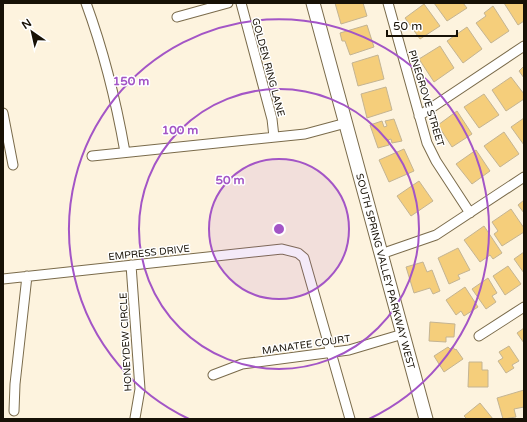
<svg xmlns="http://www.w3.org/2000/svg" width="527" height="422" viewBox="0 0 527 422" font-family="'Varela Round',sans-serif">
<rect width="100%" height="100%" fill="#fdf3de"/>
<!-- building -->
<path fill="#f5ce7b" stroke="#c4b492" d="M335,3H363L367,16L341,24Z
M434,3H463L467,8L447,21Z
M504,3H524V21L518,25Z
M424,4L440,26L420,39L405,18Z
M493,6L509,31L491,43L476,23L486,16L484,13Z
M367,25L374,47L350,55L345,41H342L340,33Z
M467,27L482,49L463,63L447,41Z
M440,46L454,68L434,82L419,59Z
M378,55L384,79L358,86L352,63Z
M524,66V78L519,71Z
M511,77L524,94V99L506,111L492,90Z
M386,87L392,110L367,118L361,94Z
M484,94L499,115L479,128L464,107Z
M457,111L472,134L452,147L438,125Z
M524,118V145L511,127Z
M394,119L402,141L392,143L391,139L388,140L389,145L378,148L370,125L382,121L384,127L387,126L385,121Z
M504,132L519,154L500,167L484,146Z
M404,149L414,171L389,182L379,160Z
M476,150L490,171L472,184L456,164Z
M419,181L433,201L411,216L397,196Z
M524,200V213L518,205Z
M511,209L524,228V232L502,246L494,234L498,231L492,222Z
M484,226L502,253L493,259L490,255L480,262L464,240Z
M458,248L470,270L458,275L460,279L449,284L438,258Z
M524,252V273L514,259Z
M423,262L427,272L432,270L440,291L433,294L430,288L414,293L406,267Z
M508,266L521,284L505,295L493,276Z
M488,278L497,293L492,296L496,302L486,309L472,289Z
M465,287L478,307L464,316L461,311L456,315L446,300Z
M430,322L455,324L454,337H446V342L429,341Z
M524,328V343L517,333Z
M509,346L519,361L512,365L514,368L506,373L498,361L503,358L499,352Z
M448,347L450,349L453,347L455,350L456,349L463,359L444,372L434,356Z
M469,362H482V370H488V387H468Z
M524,390V407L514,409L516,417L503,419L497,398Z
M480,403L493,419H467L464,416Z"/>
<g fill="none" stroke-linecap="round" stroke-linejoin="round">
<!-- street casing -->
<g stroke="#7a6b4b" stroke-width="11">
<path id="street" d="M86,3C104,52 116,101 125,152
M241,3L272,119L274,137
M388,3L427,143L436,161L470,213
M177,17L228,3
M3,113L13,165
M419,116L524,46
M92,156L305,134L346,123
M381,254L436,235L524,177
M131,265L140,389L135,418
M3,279L282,249L298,253L304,258L350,419
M479,336L524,307
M213,375L242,364L349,350L403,334
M14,411L15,384L27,276"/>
</g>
<!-- secondary casing -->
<g stroke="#7a6b4b" stroke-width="15">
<path id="secondary" d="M313,3L426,419"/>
</g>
<!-- street -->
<use href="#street" stroke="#fff" stroke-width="9"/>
<!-- secondary -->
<use href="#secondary" stroke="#fff" stroke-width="13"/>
</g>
<!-- distance rings -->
<circle cx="279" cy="229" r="70" fill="#a355c6" fill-opacity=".12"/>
<g fill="none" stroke="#a355c6" stroke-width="2">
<circle cx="279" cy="229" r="70"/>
<circle cx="279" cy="229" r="140"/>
<path d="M189 419A210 210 0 1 1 369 419"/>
</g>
<g text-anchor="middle" stroke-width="3" stroke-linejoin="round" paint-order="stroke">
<!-- street labels -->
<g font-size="10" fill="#171106" stroke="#fff">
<text transform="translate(269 67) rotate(75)" y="4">GOLDEN RING LANE</text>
<text transform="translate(427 98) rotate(73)" y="4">PINEGROVE STREET</text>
<text transform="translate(149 252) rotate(-6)" y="4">EMPRESS DRIVE</text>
<text transform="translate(386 271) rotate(75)" y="4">SOUTH SPRING VALLEY PARKWAY WEST</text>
<text transform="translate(125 342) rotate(-93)" y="4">HONEYDEW CIRCLE</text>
<text transform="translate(306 344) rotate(-8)" y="4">MANATEE COURT</text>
</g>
</g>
<circle cx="279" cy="229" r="6" fill="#a355c6" stroke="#fff" stroke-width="2"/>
<g font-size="12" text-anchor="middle" font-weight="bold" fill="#a355c6" stroke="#fff" stroke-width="3" stroke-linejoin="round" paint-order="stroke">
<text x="131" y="85">150 m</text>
<text x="180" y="134">100 m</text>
<text x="230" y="184">50 m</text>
</g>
<!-- border -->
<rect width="527" height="422" fill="none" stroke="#171106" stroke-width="8"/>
<!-- north arrow -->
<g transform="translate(32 32) rotate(326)" stroke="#ffffff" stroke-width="3" paint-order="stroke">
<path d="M0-3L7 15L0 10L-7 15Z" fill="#171106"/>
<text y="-6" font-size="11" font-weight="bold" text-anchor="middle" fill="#171106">N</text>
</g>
<!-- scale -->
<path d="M387 30v6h70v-6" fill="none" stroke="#171106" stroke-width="2"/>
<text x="393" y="30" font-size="12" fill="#171106" stroke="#ffffff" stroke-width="3" paint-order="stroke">50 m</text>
</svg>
